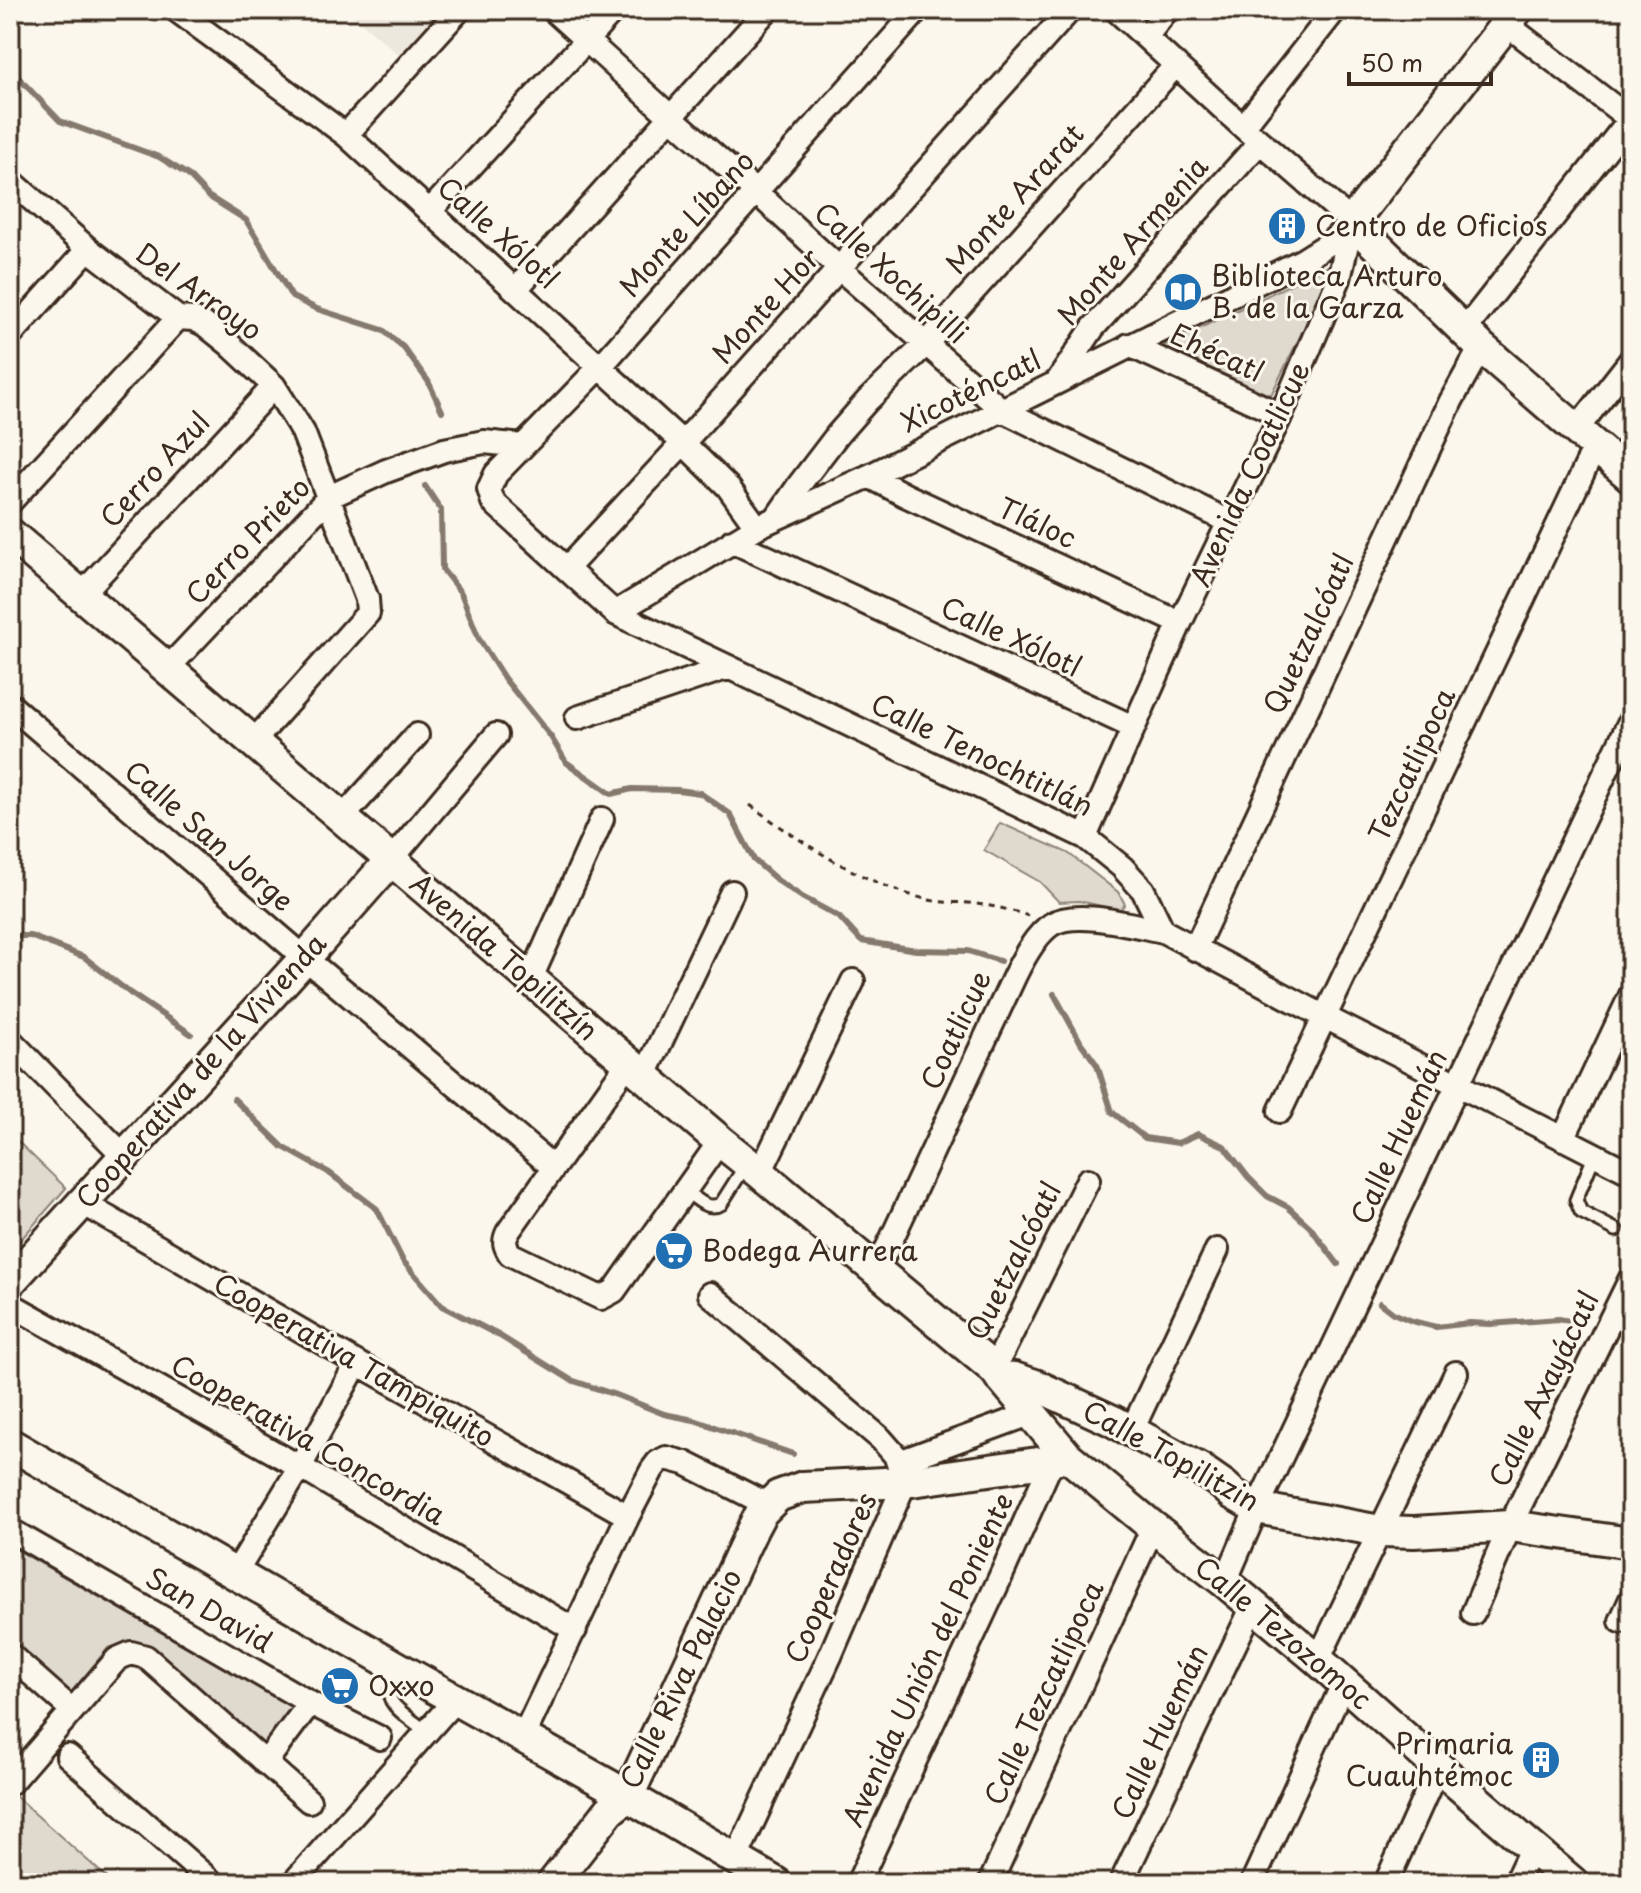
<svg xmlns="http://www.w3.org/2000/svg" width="1641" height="1893" viewBox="0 0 1641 1893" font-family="'Playpen Sans',sans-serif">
<rect width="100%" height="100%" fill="#fbf7ec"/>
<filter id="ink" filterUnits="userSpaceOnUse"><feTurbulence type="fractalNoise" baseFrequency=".0125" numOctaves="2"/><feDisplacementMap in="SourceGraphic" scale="16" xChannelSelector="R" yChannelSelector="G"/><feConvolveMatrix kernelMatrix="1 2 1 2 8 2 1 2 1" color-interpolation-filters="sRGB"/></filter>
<g filter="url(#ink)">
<!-- built -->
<path fill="#ede8dd" d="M347,10H440L400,56Z"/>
<!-- green -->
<path fill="#dfd9ce" stroke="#8d8276" stroke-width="2" d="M1328,266H1335L1268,401L1161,347Z
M1000,823L1068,853L1118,892L1125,904L1120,910L1079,901L1059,902L1040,882L984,850Z
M10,1134L66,1188L10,1252Z
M10,1546L292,1707L258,1750L120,1646L108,1648L69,1695L10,1648Z
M14,1795L113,1883H10V1800Z"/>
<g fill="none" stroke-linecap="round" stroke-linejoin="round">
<!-- stream -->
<path stroke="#85796d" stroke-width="6" d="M10,69L60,121L159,157L188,175L208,196L246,220L292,297L317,309L383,330L403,347L428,381L442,411
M425,486L441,510L442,569L461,593L479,639L504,678L551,737L566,762L611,794L632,789L678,790L700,793L730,814L754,860L777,880L802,897L839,917L861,941L916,950L968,951L1000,961
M10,936H30L84,957L130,993L191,1034
M1054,994L1081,1043L1097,1065L1112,1112L1145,1138L1178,1143L1198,1134L1224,1146L1248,1177L1267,1196L1288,1207L1310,1227L1338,1264
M234,1099L283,1147L328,1172L377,1209L403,1261L442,1306L500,1336L571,1380L619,1396L664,1414L694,1420L793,1454
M1380,1303L1393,1313L1412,1321L1436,1327L1470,1323L1490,1324L1559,1319L1574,1322"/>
<!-- lane casing -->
<g stroke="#3b2a1e" stroke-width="17">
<path id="lane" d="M1595,1154L1576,1200L1581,1212L1616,1230
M685,1190C697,1199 707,1211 721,1204L747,1163
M405,1672C400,1679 391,1686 390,1695C389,1707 418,1724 427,1732"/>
</g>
<!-- street casing -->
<g stroke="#3b2a1e" stroke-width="28">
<path id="street" d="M176,10L346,135L683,443L728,487L757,527
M553,10L671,117L756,192L840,269L1002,410L1230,522
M918,10L600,367L496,474L489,489L493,502L615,613L1085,837L1122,867L1143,890L1163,931L1325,1017L1631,1173
M1116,10L1243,127L1352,222
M1506,24L1630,119
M1146,37L1167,10
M1243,127L1335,10
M346,135L459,10
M10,180L88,249L178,318L193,319L204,324L229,344L274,386L303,432L367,599L368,613L253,742
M429,212L614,10
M516,289L767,10
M1465,330L1631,118
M10,336L88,249
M1129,345L1281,415
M1057,382L1093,328L1260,142
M1577,429L1631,360
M869,476L905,495L1180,623
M10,502L178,318
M777,517L799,485L838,434L867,401L926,344L1176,65
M732,541L1133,727
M567,568L683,443L1070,10
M81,595L274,386
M615,613L757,527L869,476L1303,260L1330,243L1352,222
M167,669L329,497L386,471L444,450L484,442L523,446
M10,705L305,958L553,1167
M577,718L729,667
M342,818L417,735
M1085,837L1180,623L1281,415L1339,279L1352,222
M391,860L496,735
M1195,949L1451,401L1481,347
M531,978L602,819
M10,1040L124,1156
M628,1063L508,1232C503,1242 505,1246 510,1254L601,1298L614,1291L720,1141
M644,1077L732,892
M1280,1111L1596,445
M1563,1139L1631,995
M760,1173L853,981
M81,1202L357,1363L628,1516
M877,1270L1015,975C1023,959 1036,934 1052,924C1076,909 1136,926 1163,931
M710,1294L881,1439L895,1455L905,1482L831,1654L736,1858
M10,1304L300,1467L575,1630
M994,1369L1088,1180
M1131,1432L1217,1250
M899,1462L1030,1414
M10,1530L310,1703L380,1738
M235,1574L300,1467L357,1363
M1225,1582L1257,1508L1631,719
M1473,1613L1510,1526L1631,1278
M1621,1621L1631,1599
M10,1655L72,1710
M1318,1660L1456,1373
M523,1737L628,1516L652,1470L658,1462L666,1458L685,1463L768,1505
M68,1756L213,1883
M265,1763L310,1703
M10,1783L117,1659L131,1653L146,1657L309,1801
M293,1883L455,1700
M858,1883L1000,1578L1052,1461
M990,1883L1153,1527
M1121,1883L1253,1606
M1252,1883L1344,1682
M1386,1883L1438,1767
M1515,1883L1532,1847"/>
</g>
<!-- secondary casing -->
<g stroke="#3b2a1e" stroke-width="36">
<path id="secondary" d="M1517,10L1352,222L1481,347L1631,477
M10,534L720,1141L760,1173L994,1369L1066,1455L1153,1527L1225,1582L1318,1660L1438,1767L1573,1883
M10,1282L305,958L391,860
M1000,1377L1014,1378L1035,1385L1113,1421L1200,1469L1223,1485L1233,1494L1257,1508L1380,1531L1414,1532L1510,1526L1631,1543
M10,1444L406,1672L628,1796L776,1883
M553,1883L610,1810L628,1796L753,1528L761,1513L778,1496L803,1487L905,1482L1052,1461L1066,1455"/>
</g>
<!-- path -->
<path stroke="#3b2a1e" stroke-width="3" stroke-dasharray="6 6" stroke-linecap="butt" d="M750,805C804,844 859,882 925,899C938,903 954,902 968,903C989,905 1009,909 1028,916"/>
<!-- lane -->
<use href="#lane" stroke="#fbf7ec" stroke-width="11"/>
<!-- street -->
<use href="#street" stroke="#fbf7ec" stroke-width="22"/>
<!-- secondary -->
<use href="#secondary" stroke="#fbf7ec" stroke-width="30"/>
</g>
</g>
<!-- icons -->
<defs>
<g id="building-disc" transform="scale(2)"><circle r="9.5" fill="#1f6fb2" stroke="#fbf7ec"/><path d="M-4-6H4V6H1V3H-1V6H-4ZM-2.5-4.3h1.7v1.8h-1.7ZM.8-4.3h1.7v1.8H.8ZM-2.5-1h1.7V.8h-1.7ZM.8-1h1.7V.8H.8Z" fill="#fff"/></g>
<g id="library-disc" transform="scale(2)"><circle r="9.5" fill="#1f6fb2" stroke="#fbf7ec"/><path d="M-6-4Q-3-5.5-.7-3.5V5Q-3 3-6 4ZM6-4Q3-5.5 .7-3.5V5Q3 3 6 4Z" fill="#fff"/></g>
<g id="supermarket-disc" transform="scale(2)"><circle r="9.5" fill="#1f6fb2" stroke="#fbf7ec"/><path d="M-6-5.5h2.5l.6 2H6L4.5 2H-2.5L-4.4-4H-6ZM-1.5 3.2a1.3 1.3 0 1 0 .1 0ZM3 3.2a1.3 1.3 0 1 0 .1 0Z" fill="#fff"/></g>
</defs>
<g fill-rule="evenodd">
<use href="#building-disc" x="1287" y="226"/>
<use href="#library-disc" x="1183" y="292"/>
<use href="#supermarket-disc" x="674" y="1251"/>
<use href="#supermarket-disc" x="340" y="1686"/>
<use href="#building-disc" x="1541" y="1760"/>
</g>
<g text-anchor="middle" stroke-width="6" stroke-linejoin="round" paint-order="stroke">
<!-- street labels -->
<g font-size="28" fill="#3b2a1e" stroke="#fbf7ec">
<text transform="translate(1015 199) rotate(-48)" y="10">Monte Ararat</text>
<text transform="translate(687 224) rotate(-48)" y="10">Monte Líbano</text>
<text transform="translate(498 233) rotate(42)" y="10">Calle Xólotl</text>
<text transform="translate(1133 241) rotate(-49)" y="10">Monte Armenia</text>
<text transform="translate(891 273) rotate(42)" y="10">Calle Xochipilli</text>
<text transform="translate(199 292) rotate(35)" y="10">Del Arroyo</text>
<text transform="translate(766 306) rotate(-48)" y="10">Monte Hor</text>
<text transform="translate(1217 353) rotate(25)" y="10">Ehécatl</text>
<text transform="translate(971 391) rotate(-26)" y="10">Xicoténcatl</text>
<text transform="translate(155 470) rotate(-47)" y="10">Cerro Azul</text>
<text transform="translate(1250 474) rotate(-65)" y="10">Avenida Coatlicue</text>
<text transform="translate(1037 523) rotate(25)" y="10">Tláloc</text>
<text transform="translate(248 541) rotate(-46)" y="10">Cerro Prieto</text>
<text transform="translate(1309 634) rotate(-65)" y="10">Quetzalcóatl</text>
<text transform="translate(1011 637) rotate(25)" y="10">Calle Xólotl</text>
<text transform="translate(982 755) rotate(26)" y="10">Calle Tenochtitlán</text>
<text transform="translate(1412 765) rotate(-65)" y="10">Tezcatlipoca</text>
<text transform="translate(209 836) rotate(41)" y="10">Calle San Jorge</text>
<text transform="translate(504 957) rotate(41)" y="10">Avenida Topilitzín</text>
<text transform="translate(956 1030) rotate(-65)" y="10">Coatlicue</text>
<text transform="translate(201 1071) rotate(-48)" y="10">Cooperativa de la Vivienda</text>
<text transform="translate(1399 1137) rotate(-65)" y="10">Calle Huemán</text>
<text transform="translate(1014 1261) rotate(-63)" y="10">Quetzalcóatl</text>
<text transform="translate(354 1360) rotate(30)" y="10">Cooperativa Tampiquito</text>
<text transform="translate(1544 1389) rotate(-64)" y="10">Calle Axayácatl</text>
<text transform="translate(308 1440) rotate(30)" y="10">Cooperativa Concordia</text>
<text transform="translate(1171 1456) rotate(29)" y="10">Calle Topilitzin</text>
<text transform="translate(831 1578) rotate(-66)" y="10">Cooperadores</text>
<text transform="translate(209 1610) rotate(30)" y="10">San David</text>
<text transform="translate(1283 1633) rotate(40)" y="10">Calle Tezozomoc</text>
<text transform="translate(928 1660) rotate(-65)" y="10">Avenida Unión del Poniente</text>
<text transform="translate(681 1679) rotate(-64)" y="10">Calle Riva Palacio</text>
<text transform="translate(1044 1693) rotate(-65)" y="10">Calle Tezcatlipoca</text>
<text transform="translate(1160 1732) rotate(-65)" y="10">Calle Huemán</text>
</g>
<!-- poi labels -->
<g font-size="28" fill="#3b2a1e" stroke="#fbf7ec" text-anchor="start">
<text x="1315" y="236">Centro de Oficios</text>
<text x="1211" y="286">Biblioteca Arturo<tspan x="1211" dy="32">B. de la Garza</tspan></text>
<text x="702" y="1261">Bodega Aurrera</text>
<text x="368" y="1696">Oxxo</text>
<text x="1513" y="1754" text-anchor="end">Primaria<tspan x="1513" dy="32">Cuauhtémoc</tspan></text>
</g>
</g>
<!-- margin -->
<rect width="1641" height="1893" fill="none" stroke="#fbf7ec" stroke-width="40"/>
<rect x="20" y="20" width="1601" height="1853" fill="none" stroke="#3b2a1e" stroke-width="3" filter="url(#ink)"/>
<!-- scale -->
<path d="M1349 72v12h142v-12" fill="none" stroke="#3b2a1e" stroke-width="4"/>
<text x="1361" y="72" font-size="24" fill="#3b2a1e" stroke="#fbf7ec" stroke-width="6" paint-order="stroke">50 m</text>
</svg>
